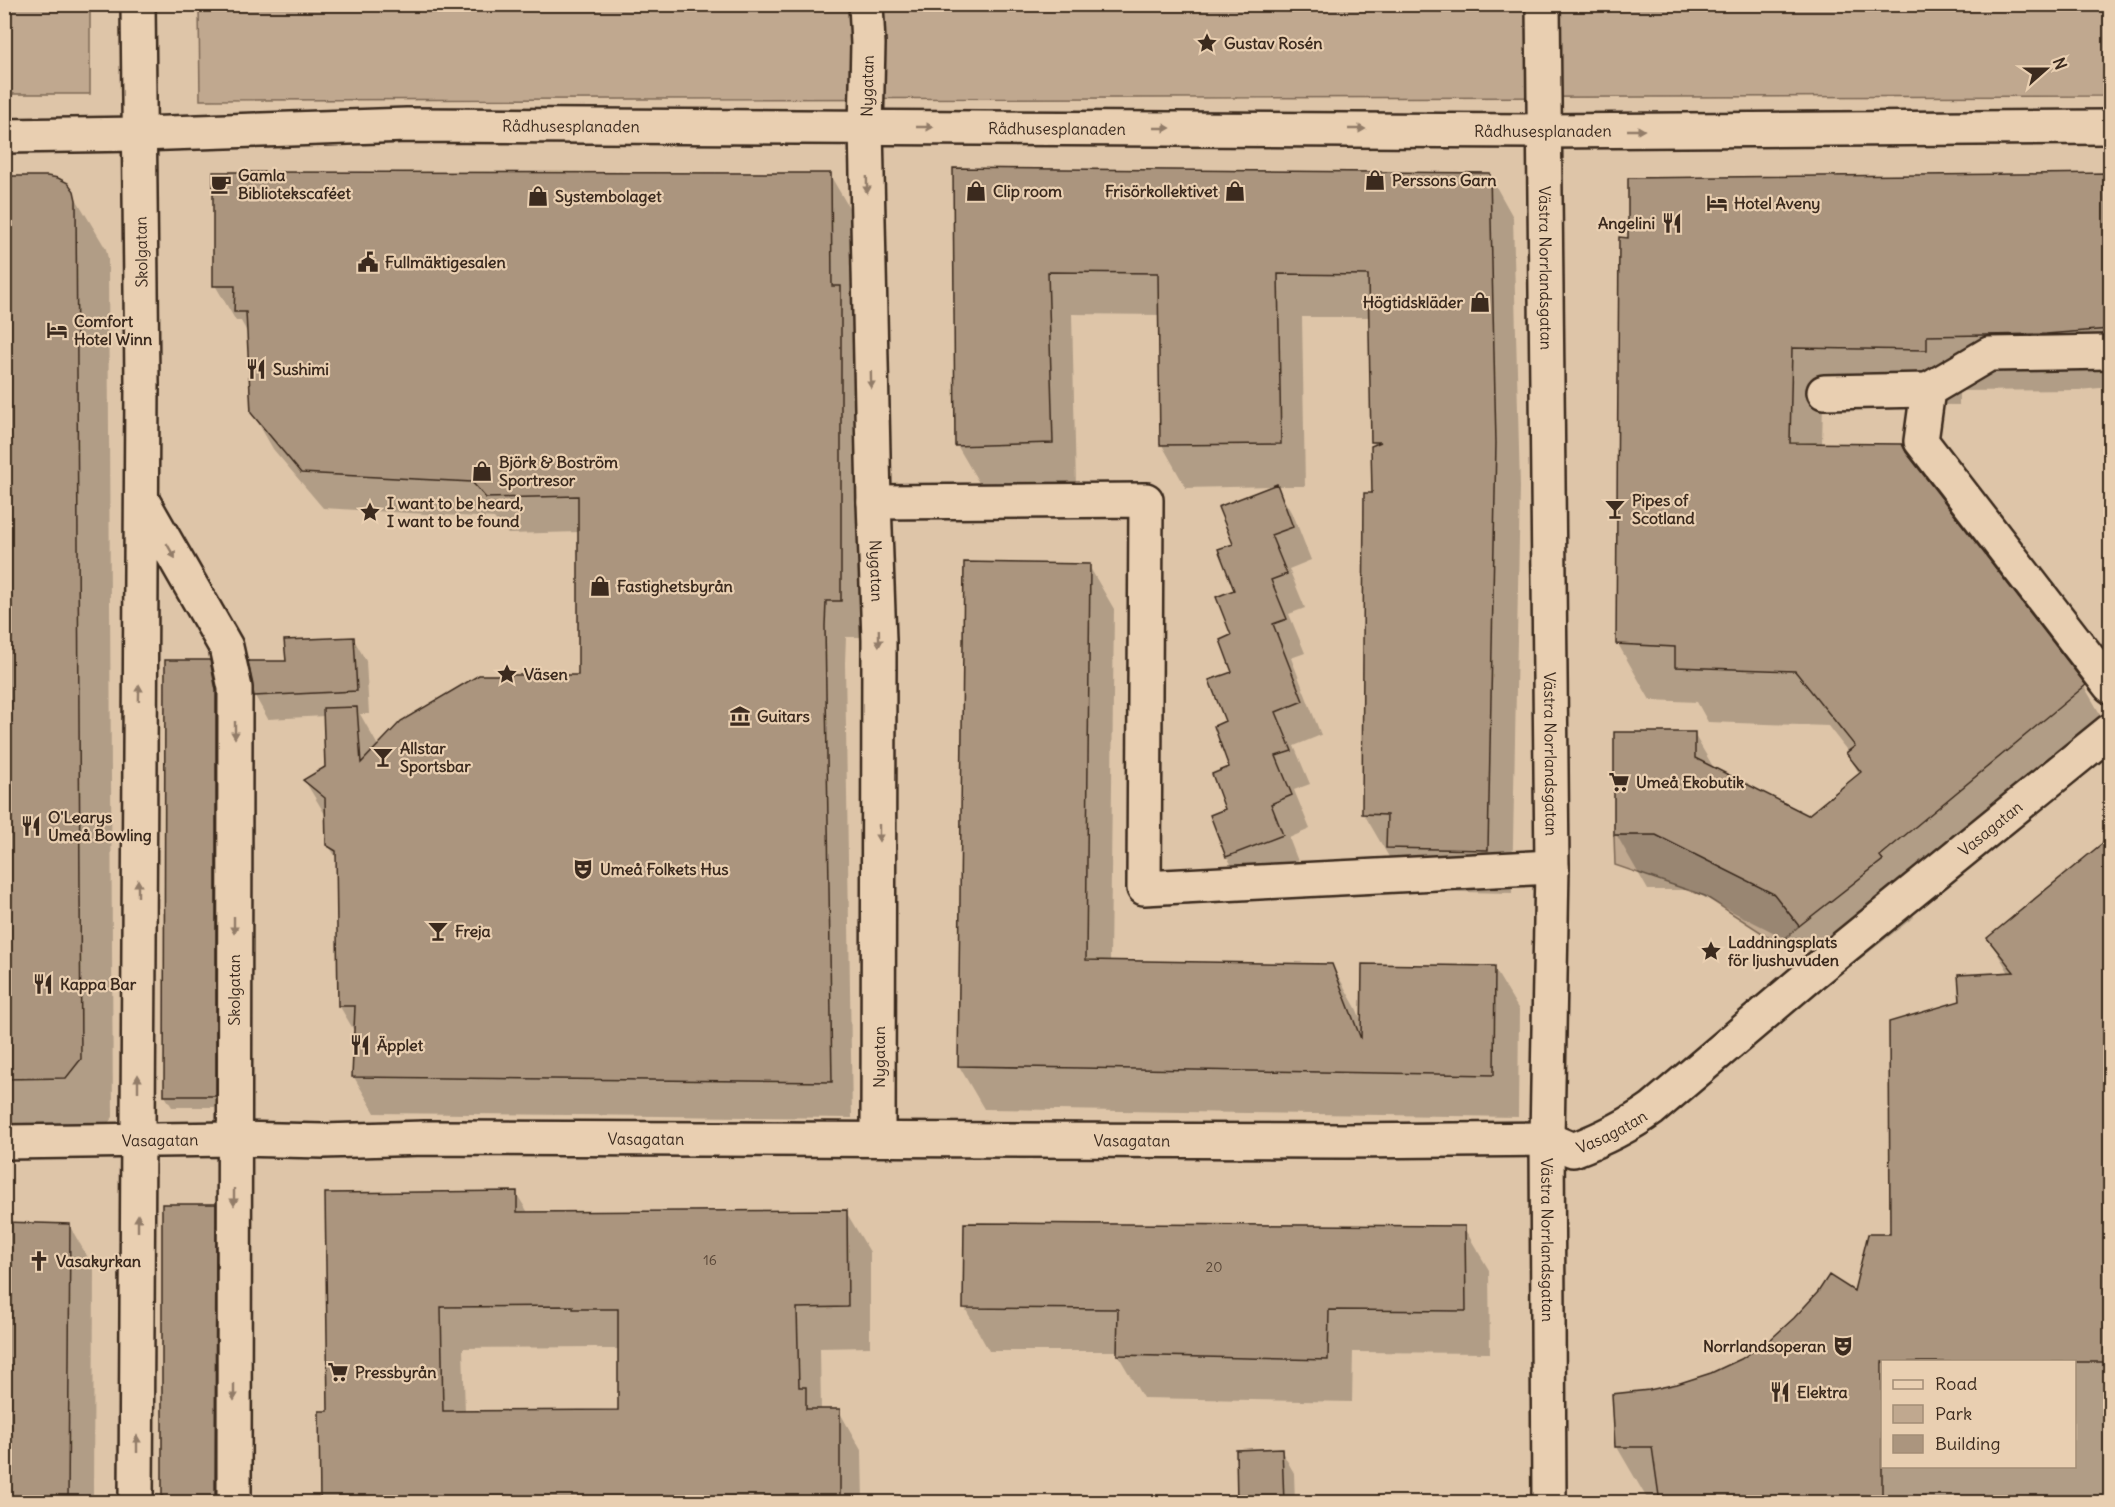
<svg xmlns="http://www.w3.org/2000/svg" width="2115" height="1507" viewBox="0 0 2115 1507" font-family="Delius,sans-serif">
<rect width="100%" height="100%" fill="#dec5a8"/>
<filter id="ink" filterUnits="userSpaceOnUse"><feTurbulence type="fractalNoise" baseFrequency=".0167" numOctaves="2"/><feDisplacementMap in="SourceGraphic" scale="12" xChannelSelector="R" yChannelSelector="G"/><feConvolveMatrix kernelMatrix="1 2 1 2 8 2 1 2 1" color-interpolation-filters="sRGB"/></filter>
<g filter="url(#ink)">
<!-- green -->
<path fill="#c0a88f" stroke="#7e6956" stroke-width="1.5" d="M2110,4V96L200,100L199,5Z
M4,5H90V94H5Z
M1614,835H1656L1774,894L1799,926L1779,944L1705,896L1615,865Z"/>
<!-- shadow -->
<path fill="#0003" fill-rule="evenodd" d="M955,170L1489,174L1513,217L1520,487L1512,893L1412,891L1393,857H1389L1364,814L1375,446L1373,442L1371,317H1302L1305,486H1276L1295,519L1311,560L1289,569L1305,608L1289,614L1305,653L1291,658L1321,735L1294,746L1310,784L1294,790L1310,829L1289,838L1301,869L1246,890L1227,857L1212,816L1227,810L1231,768L1227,722L1234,672L1233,636L1236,590L1235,545L1273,486L1186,488L1162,445L1160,315L1072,314L1076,486L982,488L957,445Z
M830,175L851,211L852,308L861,324L860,637H846L845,663L852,1118L375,1113L354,1077L356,1034L339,1005L338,861L328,844L326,816L305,781L326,768L325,716L268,719L255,696L287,662L353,638L366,661L369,714H360L377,744V748L580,676L579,532L508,534L494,518L323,508L273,449L252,412L248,334L241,321H236L215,285Z
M2110,175V387L2079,390L1959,391V405L1823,404L1822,445L1907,456L2084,686L2110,731L1912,912L1914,917L1832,981L1808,950L1690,890H1648L1616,834L1694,734L1715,770L1808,817L1860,775L1848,754L1849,753L1828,726L1708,722L1697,702L1650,700L1618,644L1629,179Z
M4,178L72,192L106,249L108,259L113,1117L99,1134L4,1136Z
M1089,566L1114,609L1110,962L1332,965L1356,1008L1363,1024L1494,968L1519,1010L1518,1117L984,1109L959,1066Z
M209,662L215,673L222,702L221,1107H172L165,1096Z
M2110,839V1502H1649L1617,1447L1649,1392L1711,1375L1742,1360L1855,1293L1892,1235L1961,1002L2009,973L1989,939ZM1882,1362H2074V1466H1882Z
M516,1193L529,1214L846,1212L870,1252V1347L820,1348L821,1411H839L862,1452L863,1502H321L330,1413ZM597,1347L598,1349H620V1412H465L463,1348Z
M215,1205L221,1217V1502H163Z
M69,1225L94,1268L93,1502H4Z
M1464,1228L1489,1270L1490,1353L1353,1352L1352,1402L1143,1398L1118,1355V1351H989L965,1308Z
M1281,1450L1294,1473L1295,1502H1238Z"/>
<!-- building -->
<path fill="#ab957e" stroke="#3b2a1e" stroke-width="1.5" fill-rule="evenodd" d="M953,168L1490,173L1496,443L1488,850L1386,848L1387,815L1362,814L1364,493H1372L1371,446L1381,442H1371L1368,275L1278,274L1281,444L1160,445L1158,273L1048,272L1053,443L955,446Z
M213,172L831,173L832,286H841V601H826L825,626L832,1082L352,1077L355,1006H338L336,851L326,845L325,798L303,780L325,767L323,708L357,707L361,763L401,721L479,675H578V496L486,498L472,482L301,473L251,413L246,312H234L235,286H213Z
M2110,173V329L2046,334L1927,336V350L1792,348L1790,443L1902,444L1906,452L2086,685L1880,856L1883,860L1799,926L1774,894L1656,835H1614V732H1695V758L1808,815L1861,772L1846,753L1855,746L1795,671L1675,667V647L1616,644L1619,237L1628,238V178Z
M4,176H47L58,178L68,183L74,191L76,200L81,1059L66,1078L4,1079Z
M1277,484L1293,527L1271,535L1287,574L1271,580L1287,619L1273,624L1303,701L1276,712L1292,751L1276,756L1292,795L1271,804L1283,835L1226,857L1210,815L1225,809L1212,774L1229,767L1214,726L1225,721L1209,680L1232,672L1220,640L1231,635L1216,597L1234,590L1218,549L1233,544L1218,507Z
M964,562L1090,564L1086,960L1332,964L1361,1039L1362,964L1495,966L1494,1075L958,1066Z
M354,637L357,691L254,696L248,661H286L284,640Z
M165,660H210L216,690V1096H164Z
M2110,837V1362H1882V1503H1660L1652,1447H1615L1612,1394L1649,1390L1677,1384L1711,1373L1741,1359L1771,1339L1794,1318L1818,1292L1829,1275L1854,1291L1868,1234H1890L1889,1022L1960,1001L1958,975L2014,972L1987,938Z
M517,1191V1212L847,1210L848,1307L797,1308L799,1387H806V1409H840V1503H320L319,1411H328L325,1193ZM573,1306V1309H618V1410L443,1411L441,1307Z
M162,1204H216L215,1503H162Z
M4,1222L70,1224L68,1503H4Z
M964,1223L1465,1226L1466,1311L1329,1310L1328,1360L1117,1355L1118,1309L963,1308Z
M1282,1448L1284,1503H1237L1236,1450Z"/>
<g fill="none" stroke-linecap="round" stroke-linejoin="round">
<!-- minor casing -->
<g stroke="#3b2a1e" stroke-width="38">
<g id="minor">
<path id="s1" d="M866,4L868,44L866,127L874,502L879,640L878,1139"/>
<path id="s2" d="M1543,4L1552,867L1547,1139L1549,1502"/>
<path id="s3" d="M4,136L140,134L407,125L1544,131L2110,127"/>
<path d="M2110,352L1989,354L1928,390L1921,441L2110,686"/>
<path d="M1824,392L1928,390"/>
<path d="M143,502L226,647L235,688L234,1502"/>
<path d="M874,502L1146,500L1144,888L1552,867"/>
<path id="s4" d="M4,1142L234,1139L323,1141L425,1138L1346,1141L1547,1139L1573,1150C1602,1139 1627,1127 1652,1109L1805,979L2110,731"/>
<path d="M136,1502L142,383L138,4"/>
</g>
</g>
<!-- minor -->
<use href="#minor" stroke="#e9cfb1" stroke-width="33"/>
</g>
<!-- one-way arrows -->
<defs><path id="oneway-solid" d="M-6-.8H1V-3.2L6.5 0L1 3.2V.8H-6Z" transform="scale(1.5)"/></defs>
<g fill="#927c68">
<use href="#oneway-solid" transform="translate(925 127)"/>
<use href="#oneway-solid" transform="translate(1162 128)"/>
<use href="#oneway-solid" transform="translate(1357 129)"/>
<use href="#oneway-solid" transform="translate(1636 130)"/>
<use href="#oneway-solid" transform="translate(867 185) rotate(89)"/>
<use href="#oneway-solid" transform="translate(871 380) rotate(89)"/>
<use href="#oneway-solid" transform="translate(171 551) rotate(60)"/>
<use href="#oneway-solid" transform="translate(879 638) rotate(89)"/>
<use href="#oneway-solid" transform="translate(139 693) rotate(-89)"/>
<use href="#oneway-solid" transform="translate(235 730) rotate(90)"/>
<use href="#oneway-solid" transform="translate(879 833) rotate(90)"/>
<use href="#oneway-solid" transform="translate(138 888) rotate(-90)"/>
<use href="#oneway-solid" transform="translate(234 925) rotate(90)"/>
<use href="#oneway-solid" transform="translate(138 1083) rotate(-90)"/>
<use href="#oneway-solid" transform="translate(234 1197) rotate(90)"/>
<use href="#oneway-solid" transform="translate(138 1223) rotate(-90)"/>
<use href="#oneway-solid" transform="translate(234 1392) rotate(90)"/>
<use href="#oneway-solid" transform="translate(137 1444) rotate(-90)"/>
</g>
</g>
<!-- icons -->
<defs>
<g id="sight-bare" transform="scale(1.62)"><path d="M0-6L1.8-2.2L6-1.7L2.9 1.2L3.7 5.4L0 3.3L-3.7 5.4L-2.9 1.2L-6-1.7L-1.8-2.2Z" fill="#3b2a1e" stroke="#e9cfb1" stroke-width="2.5" paint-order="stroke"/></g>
<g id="shop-bare" transform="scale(1.62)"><path d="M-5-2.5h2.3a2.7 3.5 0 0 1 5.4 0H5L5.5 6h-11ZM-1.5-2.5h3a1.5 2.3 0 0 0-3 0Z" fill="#3b2a1e" stroke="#e9cfb1" stroke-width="2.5" paint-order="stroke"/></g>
<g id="cafe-bare" transform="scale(1.62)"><path d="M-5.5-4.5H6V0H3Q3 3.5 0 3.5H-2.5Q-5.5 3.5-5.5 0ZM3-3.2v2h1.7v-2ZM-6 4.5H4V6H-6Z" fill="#3b2a1e" stroke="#e9cfb1" stroke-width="2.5" paint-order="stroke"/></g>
<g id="hotel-bare" transform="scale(1.62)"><path d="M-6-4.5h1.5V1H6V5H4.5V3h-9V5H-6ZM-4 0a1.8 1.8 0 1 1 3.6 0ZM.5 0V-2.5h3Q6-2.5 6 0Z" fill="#3b2a1e" stroke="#e9cfb1" stroke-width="2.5" paint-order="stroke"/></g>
<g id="restaurant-bare" transform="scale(1.62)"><path d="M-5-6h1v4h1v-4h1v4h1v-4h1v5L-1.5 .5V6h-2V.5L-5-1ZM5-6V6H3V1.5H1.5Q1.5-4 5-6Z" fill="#3b2a1e" stroke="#e9cfb1" stroke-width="2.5" paint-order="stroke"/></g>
<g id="civic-bare" transform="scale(1.62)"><path d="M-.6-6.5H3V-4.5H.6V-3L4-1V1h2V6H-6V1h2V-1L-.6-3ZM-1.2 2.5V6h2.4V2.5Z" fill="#3b2a1e" stroke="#e9cfb1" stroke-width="2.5" paint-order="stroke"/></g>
<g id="bar-bare" transform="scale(1.62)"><path d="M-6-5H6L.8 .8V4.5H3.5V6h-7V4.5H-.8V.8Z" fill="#3b2a1e" stroke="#e9cfb1" stroke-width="2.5" paint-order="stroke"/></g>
<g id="museum-bare" transform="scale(1.62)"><path d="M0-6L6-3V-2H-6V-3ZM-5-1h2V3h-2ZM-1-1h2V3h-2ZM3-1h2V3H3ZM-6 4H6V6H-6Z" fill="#3b2a1e" stroke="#e9cfb1" stroke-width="2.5" paint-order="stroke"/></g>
<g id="supermarket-bare" transform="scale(1.62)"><path d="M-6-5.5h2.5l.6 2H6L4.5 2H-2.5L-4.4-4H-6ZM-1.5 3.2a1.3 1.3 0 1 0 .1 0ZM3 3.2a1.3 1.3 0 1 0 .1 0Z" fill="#3b2a1e" stroke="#e9cfb1" stroke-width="2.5" paint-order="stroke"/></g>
<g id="theatre-bare" transform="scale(1.62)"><path d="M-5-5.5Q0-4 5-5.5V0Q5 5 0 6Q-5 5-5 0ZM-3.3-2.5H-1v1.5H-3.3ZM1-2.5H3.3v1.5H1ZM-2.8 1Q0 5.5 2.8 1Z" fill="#3b2a1e" stroke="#e9cfb1" stroke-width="2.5" paint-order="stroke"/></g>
<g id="church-bare" transform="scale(1.62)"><path d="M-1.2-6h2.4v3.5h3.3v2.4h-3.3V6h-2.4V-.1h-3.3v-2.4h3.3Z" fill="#3b2a1e" stroke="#e9cfb1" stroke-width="2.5" paint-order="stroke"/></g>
</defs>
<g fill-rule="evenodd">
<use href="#sight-bare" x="1207" y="43"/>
<use href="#shop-bare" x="1375" y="180"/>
<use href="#cafe-bare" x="221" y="184"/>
<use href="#shop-bare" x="976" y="191"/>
<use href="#shop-bare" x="1235" y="191"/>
<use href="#shop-bare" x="538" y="196"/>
<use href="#hotel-bare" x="1717" y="203"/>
<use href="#restaurant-bare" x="1672" y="223"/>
<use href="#civic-bare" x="368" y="262"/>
<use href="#shop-bare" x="1480" y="302"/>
<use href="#hotel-bare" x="57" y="330"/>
<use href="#restaurant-bare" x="256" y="369"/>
<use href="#shop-bare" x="482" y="471"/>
<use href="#bar-bare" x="1615" y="509"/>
<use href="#sight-bare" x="370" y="512"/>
<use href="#shop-bare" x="600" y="586"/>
<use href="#sight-bare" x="507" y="674"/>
<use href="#museum-bare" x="740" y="716"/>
<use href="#bar-bare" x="383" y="757"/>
<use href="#supermarket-bare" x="1619" y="782"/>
<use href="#restaurant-bare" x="31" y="826"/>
<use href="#theatre-bare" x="583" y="869"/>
<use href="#bar-bare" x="438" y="931"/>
<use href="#sight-bare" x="1711" y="951"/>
<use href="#restaurant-bare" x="43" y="984"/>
<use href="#restaurant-bare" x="360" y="1045"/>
<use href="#church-bare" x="39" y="1261"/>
<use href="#theatre-bare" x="1843" y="1346"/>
<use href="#supermarket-bare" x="338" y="1372"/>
<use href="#restaurant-bare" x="1780" y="1392"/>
</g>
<g text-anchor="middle" stroke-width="4.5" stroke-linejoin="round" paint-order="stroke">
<!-- number labels -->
<g font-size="14" fill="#574536">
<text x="710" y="1265">16</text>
<text x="1214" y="1272">20</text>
</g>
<!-- poi labels -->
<g font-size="16" font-weight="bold" fill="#3b2a1e" stroke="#e9cfb1" text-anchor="start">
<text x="1224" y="49">Gustav Rosén</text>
<text x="238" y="181">Gamla<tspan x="238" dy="18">Bibliotekscaféet</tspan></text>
<text x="1392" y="186">Perssons Garn</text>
<text x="993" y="197">Clip room</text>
<text x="1218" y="197" text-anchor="end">Frisörkollektivet</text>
<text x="555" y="202">Systembolaget</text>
<text x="1734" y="209">Hotel Aveny</text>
<text x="1655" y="229" text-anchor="end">Angelini</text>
<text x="385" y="268">Fullmäktigesalen</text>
<text x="1463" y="308" text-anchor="end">Högtidskläder</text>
<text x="74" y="327">Comfort<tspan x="74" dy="18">Hotel Winn</tspan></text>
<text x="273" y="375">Sushimi</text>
<text x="499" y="468">Björk &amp; Boström<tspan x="499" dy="18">Sportresor</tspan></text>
<text x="1632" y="506">Pipes of<tspan x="1632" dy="18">Scotland</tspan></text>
<text x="387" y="509">I want to be heard,<tspan x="387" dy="18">I want to be found</tspan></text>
<text x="617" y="592">Fastighetsbyrån</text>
<text x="524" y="680">Väsen</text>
<text x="757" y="722">Guitars</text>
<text x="400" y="754">Allstar<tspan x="400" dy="18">Sportsbar</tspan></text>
<text x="1636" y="788">Umeå Ekobutik</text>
<text x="48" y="823">O'Learys<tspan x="48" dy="18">Umeå Bowling</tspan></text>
<text x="600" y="875">Umeå Folkets Hus</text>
<text x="455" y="937">Freja</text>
<text x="1728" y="948">Laddningsplats<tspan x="1728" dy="18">för ljushuvuden</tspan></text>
<text x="60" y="990">Kappa Bar</text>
<text x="377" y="1051">Äpplet</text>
<text x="56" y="1267">Vasakyrkan</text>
<text x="1826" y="1352" text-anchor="end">Norrlandsoperan</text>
<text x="355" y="1378">Pressbyrån</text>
<text x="1797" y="1398">Elektra</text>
</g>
<!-- street labels -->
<g font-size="16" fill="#3b2a1e" stroke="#e9cfb1">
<text transform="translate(867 86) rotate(-89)" y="6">Nygatan</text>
<text dy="6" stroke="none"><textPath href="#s3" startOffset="567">Rådhusesplanaden</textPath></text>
<text dy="6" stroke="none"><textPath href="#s3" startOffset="1053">Rådhusesplanaden</textPath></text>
<text dy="6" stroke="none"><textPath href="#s3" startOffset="1539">Rådhusesplanaden</textPath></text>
<text transform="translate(141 252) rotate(-91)" y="6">Skolgatan</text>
<text dy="6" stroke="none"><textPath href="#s2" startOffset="264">Västra Norrlandsgatan</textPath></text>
<text dy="6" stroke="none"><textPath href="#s1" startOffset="567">Nygatan</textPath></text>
<text dy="6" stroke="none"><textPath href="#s2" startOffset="750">Västra Norrlandsgatan</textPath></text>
<text dy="6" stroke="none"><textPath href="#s4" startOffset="2100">Vasagatan</textPath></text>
<text transform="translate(234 990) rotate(-90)" y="6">Skolgatan</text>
<text transform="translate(879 1057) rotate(-90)" y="6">Nygatan</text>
<text dy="6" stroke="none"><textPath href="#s4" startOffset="1614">Vasagatan</textPath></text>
<text dy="6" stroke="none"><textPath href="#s4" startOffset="642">Vasagatan</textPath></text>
<text dy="6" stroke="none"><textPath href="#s4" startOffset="1128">Vasagatan</textPath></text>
<text dy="6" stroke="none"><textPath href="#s4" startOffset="156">Vasagatan</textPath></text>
<text dy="6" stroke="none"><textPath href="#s2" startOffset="1236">Västra Norrlandsgatan</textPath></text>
</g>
</g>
<!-- margin -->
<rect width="2115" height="1507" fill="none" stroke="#e9cfb1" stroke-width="24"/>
<rect x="12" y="12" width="2091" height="1483" fill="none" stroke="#3b2a1e" stroke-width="2" filter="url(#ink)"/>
<!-- legend -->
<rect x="1881" y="1360" width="195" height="108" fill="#e9cfb1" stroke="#a38d76" stroke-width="1.5"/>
<rect x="1893" y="1380" width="30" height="9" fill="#e9cfb1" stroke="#a38d76" stroke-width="1.5"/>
<text x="1935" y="1390" font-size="18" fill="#3b2a1e">Road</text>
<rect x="1893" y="1405" width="30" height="18" fill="#c0a88f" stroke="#a38d76" stroke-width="1.5"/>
<text x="1935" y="1420" font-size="18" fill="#3b2a1e">Park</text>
<rect x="1893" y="1435" width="30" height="18" fill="#ab957e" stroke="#a38d76" stroke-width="1.5"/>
<text x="1935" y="1450" font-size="18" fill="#3b2a1e">Building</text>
<!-- north arrow -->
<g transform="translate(2046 69) rotate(69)" stroke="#e9cfb1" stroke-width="4.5" paint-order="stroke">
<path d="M0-4.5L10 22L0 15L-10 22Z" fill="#3b2a1e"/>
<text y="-9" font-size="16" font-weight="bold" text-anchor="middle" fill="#3b2a1e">N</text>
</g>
</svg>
